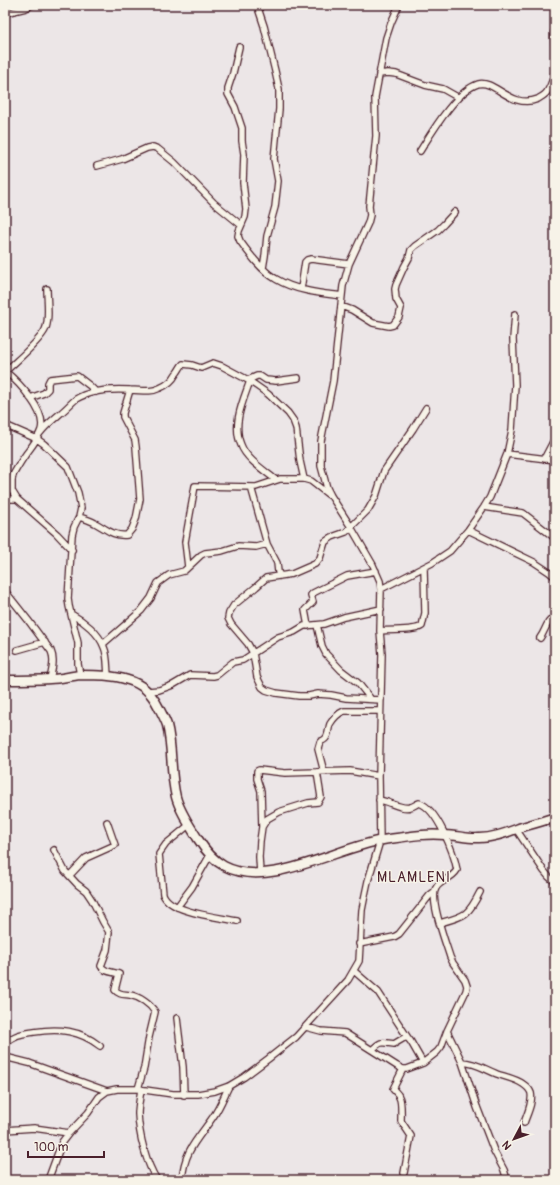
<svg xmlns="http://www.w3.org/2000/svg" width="560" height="1185" viewBox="0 0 560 1185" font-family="Pangolin,sans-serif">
<rect width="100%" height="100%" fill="#ece6e7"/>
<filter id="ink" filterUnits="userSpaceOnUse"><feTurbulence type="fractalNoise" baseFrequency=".025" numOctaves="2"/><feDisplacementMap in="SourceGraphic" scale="8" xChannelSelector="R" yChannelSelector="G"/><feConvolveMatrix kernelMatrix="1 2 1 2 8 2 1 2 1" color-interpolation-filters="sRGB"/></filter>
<g filter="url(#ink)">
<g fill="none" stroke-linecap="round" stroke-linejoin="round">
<!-- minor casing -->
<g stroke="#4a1f2b" stroke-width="8">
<path id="minor" d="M257,5L264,26L275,71L279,89V109L274,159L278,181L275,207L267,236L265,256L263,268
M5,13L26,8L32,5
M555,30L554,32L555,47
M239,47L233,73L228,88V94L235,107L242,128V141L244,154L243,183L246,209L245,217L239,231L238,236L240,241C250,255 262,271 276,279C296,291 320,293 342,296
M379,74L388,73L396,74L425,85L443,89L459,98
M420,151C432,132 456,91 478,84C495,79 511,110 538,99C541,97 545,95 547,92C551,86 553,78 555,72
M97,166L122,159L147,148L153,147L158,149L174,162L214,203L241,225
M301,289L305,262L307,260L311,259L349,264
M341,306L352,310L373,323L389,326L393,325L399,317L401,308L396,299L395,289L396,285L404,267L409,258L411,250L415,246L438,230L444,224L455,212
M5,371C18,382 47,411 41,430C38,439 32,446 26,454C21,461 17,468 13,475L12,480V491L17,499L57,534L72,550
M6,371C16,361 39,342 45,330C50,320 47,300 47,289
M248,380L257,376H260L266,380L276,381L298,378
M250,381C243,401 232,424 241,445C246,459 265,471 276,480
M30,398L44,393L48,389V383L50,379L77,376L90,386L96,392
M5,425L37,439L44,444L68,467L78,493L81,508L79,517L74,527L72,535L68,599L69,606L78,643V664L80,675
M40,433C46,425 54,419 62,412C67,408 71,403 76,399C90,390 113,389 130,390C141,390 150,393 160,388C167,385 173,380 176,374C179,371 180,367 183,364L192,365L201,368L213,363L222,366L248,380L268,394L288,413L293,420L296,428L300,461L304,479
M507,454L555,460
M544,459L555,438
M5,499H17
M484,507L523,513L555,538
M79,517C85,519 90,520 95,523C105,528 114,537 127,535L132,529L136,519L140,499L136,447L135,440L123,417V413L130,390
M468,530L534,562L549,572L555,577
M267,544L277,563L278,572L280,576
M188,567L185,542L195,486L256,487L280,479H304L311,481L329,495
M381,589L432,563L450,551L468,530L484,507L490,497L507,454L512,430L515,385L513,339L515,314
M5,591L28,620L51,651C55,660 52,670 50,679
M71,614C84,621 99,633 104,647C108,656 107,666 108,676
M317,625L322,646L326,654L341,670L358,683L370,698
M308,626L305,610L313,602L311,595L313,593L347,576L376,571
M380,631C391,629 414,632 422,626L425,613L424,568
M540,638C546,630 546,621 555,617
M103,644L141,611L151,598L158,583L169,575L184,571L201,555L205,553L222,551L238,546L256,547L267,544L251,487
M17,650L45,642
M148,691L159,690L173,685L190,675L213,676L217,675L233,662L243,660L278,637L294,632L304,626L324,624L344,617L381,609
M381,700L346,698L331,695L318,694L309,696H299L276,693L266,690L262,687L257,677L253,653L248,644L231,624L228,618L229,613L234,605L256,587L266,578L292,574L315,564L320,558L325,542L332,537L346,532L368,510L376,496L384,471L413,429L426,408
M324,772L318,749L320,742C321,741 323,741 325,739C329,736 328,729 330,724C333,719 339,713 344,711H380
M189,825L166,844L159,854L163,894C170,913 219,917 237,921
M262,827L261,791L257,779V771L259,770L285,773L350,771L379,776
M516,829L544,871L549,877L555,882
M54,850L65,871L77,884L86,891L92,900L103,922L109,932L107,950L101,966C104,972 113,972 119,974L115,990C119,995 124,994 130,995C140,997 150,1004 155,1012L149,1037L144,1068L138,1089
M260,873L259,857L260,841L262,827L267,819L279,812L308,803L318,802L321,797L317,772
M70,875L86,858L115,845L107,822
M177,907L192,887L210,855
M440,923C465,916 468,916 480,892
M359,944L394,937L399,934L430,895L434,892
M354,971L378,992L408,1038
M177,1018L183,1067L184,1095
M306,1027L321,1031L345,1033L397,1066L403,1069H407L423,1063L437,1052L441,1047L447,1031L466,991L467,986L465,980L453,963L450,957C446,944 429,899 436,888C440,880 452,879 457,870C454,853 437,808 419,803C416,804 413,807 410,807C403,810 388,801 379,800
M447,1031L462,1062L477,1107L494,1151L504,1170L507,1180
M5,1043C16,1034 21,1034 34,1032C59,1028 80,1030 100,1046
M372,1050C381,1041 381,1042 394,1044L404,1038H408L411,1042L423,1063
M5,1057L29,1063L107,1091
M462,1062C477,1063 484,1069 497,1074C506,1077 516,1079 523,1084C526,1086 530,1090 531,1093C533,1103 527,1114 524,1123
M403,1069L393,1089C395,1092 398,1093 399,1097C402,1101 401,1116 401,1121L411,1136L404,1173
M141,1089C140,1098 138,1106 138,1114C139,1135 146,1163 157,1180
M5,1130L34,1128L69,1133
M48,1180L62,1142L69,1133L88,1113L99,1097L107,1091L117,1089H138L173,1094H198L215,1091L229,1086L244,1077L268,1059L296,1037L348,980L359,961L362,910L365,895L368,881L380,841L379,776L382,654L380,631L381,589L380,581L373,565L351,527L331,496L327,488L321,466V441L333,381L343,286L349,264L368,223L370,215L369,206L376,136L375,97L386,38L391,23L399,5
M182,1180C184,1150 198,1139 213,1117C220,1107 224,1096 229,1086"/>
</g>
<!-- secondary casing -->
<g stroke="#4a1f2b" stroke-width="11">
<path id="secondary" d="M5,680C20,680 35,680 50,679C60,679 70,676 80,675C96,675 113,675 128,680C142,684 152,694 158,706C161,712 165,719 167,725C173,748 170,773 176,797C180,812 190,826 198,839C205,850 213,860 224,866C269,890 337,847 383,840C404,837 424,833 445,835C456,835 468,839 479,838C494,838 508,832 522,827C533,824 544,821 555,817"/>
</g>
<!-- minor -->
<use href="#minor" stroke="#f7f3e8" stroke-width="5.5"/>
<!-- secondary -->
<use href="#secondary" stroke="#f7f3e8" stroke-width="8"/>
</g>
</g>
<g text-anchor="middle" stroke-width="3" stroke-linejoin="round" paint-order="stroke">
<!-- quarter labels -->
<g font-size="14" letter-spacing="1" fill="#4a1f2b" stroke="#f7f3e8">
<text x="414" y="882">MLAMLENI</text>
</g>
</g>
<!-- margin -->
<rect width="560" height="1185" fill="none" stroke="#f7f3e8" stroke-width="20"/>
<rect x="10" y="10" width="540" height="1165" fill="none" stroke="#4a1f2b" stroke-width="1.5" filter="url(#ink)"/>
<!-- north arrow -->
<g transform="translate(514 1139) rotate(229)" stroke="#f7f3e8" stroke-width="3" paint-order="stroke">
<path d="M0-3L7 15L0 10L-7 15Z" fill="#4a1f2b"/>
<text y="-6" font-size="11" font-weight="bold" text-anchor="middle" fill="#4a1f2b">N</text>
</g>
<!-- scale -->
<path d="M28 1151v6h76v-6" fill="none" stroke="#4a1f2b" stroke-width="2"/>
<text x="34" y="1151" font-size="12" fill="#4a1f2b" stroke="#f7f3e8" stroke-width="3" paint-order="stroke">100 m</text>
</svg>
